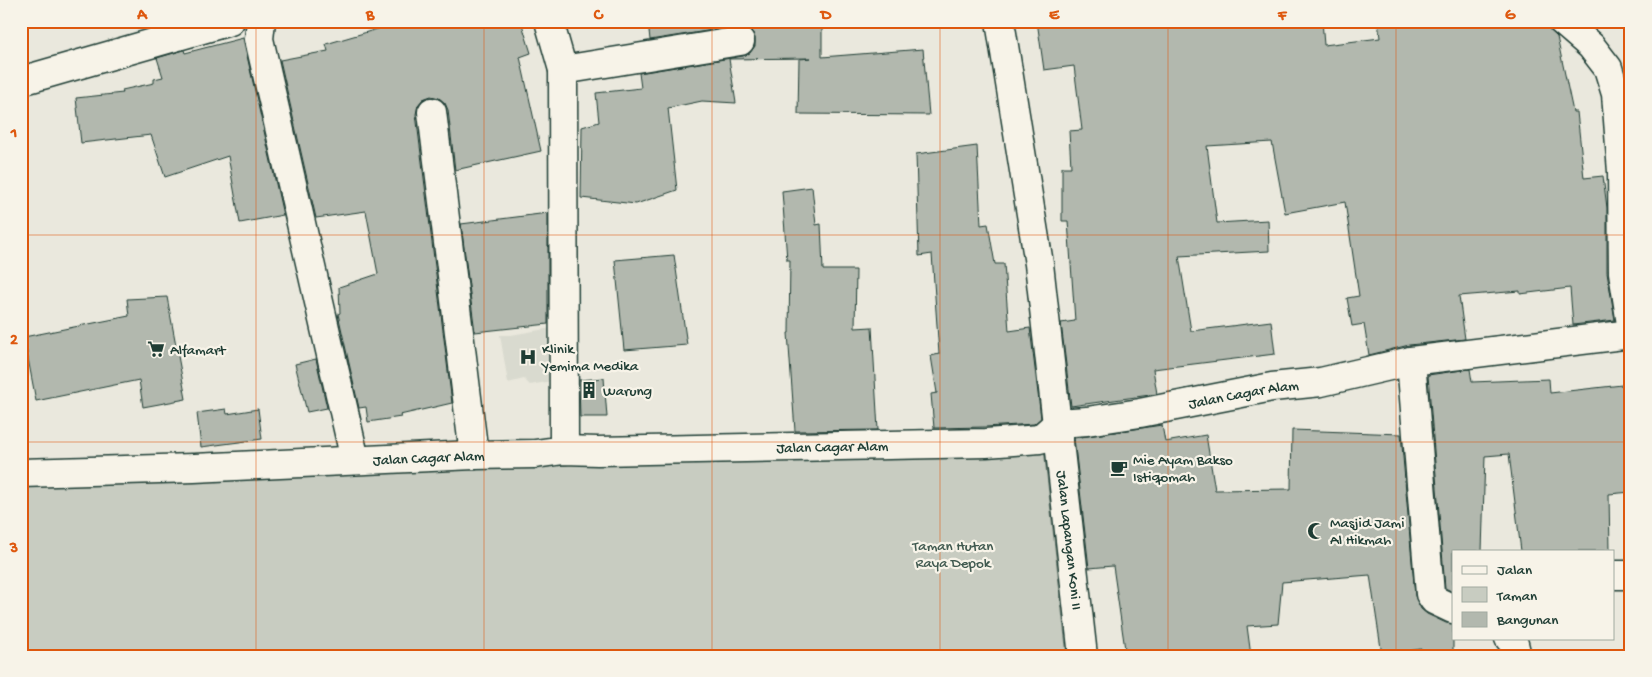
<svg xmlns="http://www.w3.org/2000/svg" width="1652" height="677" viewBox="0 0 1652 677" font-family="'Gochi Hand',sans-serif">
<rect width="100%" height="100%" fill="#eae8dd"/>
<filter id="ink" filterUnits="userSpaceOnUse"><feTurbulence type="fractalNoise" baseFrequency=".02" numOctaves="2"/><feDisplacementMap in="SourceGraphic" scale="10" xChannelSelector="R" yChannelSelector="G"/><feConvolveMatrix kernelMatrix="1 2 1 2 8 2 1 2 1" color-interpolation-filters="sRGB"/></filter>
<g filter="url(#ink)">
<!-- built -->
<path fill="#d9dacf" d="M551,328L552,381L530,385L524,379L508,383L500,335H511Z"/>
<!-- green -->
<path fill="#c8ccc1" stroke="#74847a" d="M1044,449L1067,656H21V480Z"/>
<!-- building -->
<path fill="#b2b8ae" stroke="#1f3d34" d="M145,21H172L147,28Z
M405,21H521L531,53L520,57L541,151L455,170L448,110L445,103L439,98L431,96L423,99L418,105L416,114L452,403L400,415L401,417L368,422L366,407L359,408L338,314L340,313L339,287L378,274L366,211L316,218L280,60L328,51L326,44Z
M648,21H822V57L923,49L929,115L798,114L799,59L811,58L729,59L736,103L702,101L668,108L677,190L636,204L581,198L582,127L599,122L596,93L641,88L639,73L743,56L750,53L755,46V38L752,31L746,27L738,26L650,40Z
M1037,21H1322L1324,45L1380,38L1378,21H1547V27L1557,37L1573,112H1577L1584,178L1603,176L1607,208V272L1615,320L1573,325L1570,288L1520,294V291L1459,296L1465,339L1409,345L1369,355L1364,324L1352,326L1347,298L1359,296L1345,202L1285,213L1272,142L1207,146L1217,223L1268,220L1269,251L1179,256L1191,331L1271,321L1275,354L1153,369L1157,394L1071,406L1061,323L1075,321L1068,221H1062V167H1071L1069,131L1082,130L1074,66L1044,70Z
M243,38L283,215L240,223L228,156L165,177L151,135L81,143L76,98L123,93L122,90L154,83V79L163,77L157,58L184,50L185,53Z
M977,146L981,225L988,224L995,264H1004L1009,331L1030,328L1041,418L1034,424L985,427L934,428L931,394L937,393L931,356L939,354L932,254L919,256L916,154Z
M812,187L816,225L821,224L823,270H856L855,328L872,327L878,430L795,431L788,333H789L790,260H787L782,191Z
M548,213V324L475,332L461,224Z
M674,255L687,345L624,350L615,260Z
M167,297L186,399L143,407L139,380L36,401L24,337L129,316L127,299Z
M316,359L327,408L307,412L295,364Z
M1470,369L1472,382L1549,379L1550,393L1631,384V492L1609,494L1610,551H1521L1509,454L1485,456L1482,551H1453V592L1445,588L1428,375Z
M604,378L607,417H580L579,380Z
M226,409L227,414L258,409L262,439L201,447L197,413Z
M1162,425L1165,442L1206,435L1215,490L1291,489L1292,430L1401,434L1415,596L1421,609L1427,614L1446,623L1453,624V656H1421V649L1382,655L1370,575L1282,582L1278,624L1247,626L1251,656H1126L1113,566L1089,568L1074,438Z"/>
<g fill="none" stroke-linecap="round" stroke-linejoin="round">
<!-- minor casing -->
<g stroke="#1f3d34" stroke-width="31">
<g id="minor">
<path d="M261,21L259,39L355,460"/>
<path d="M549,21L563,70L564,450"/>
<path id="s1" d="M1000,21L1039,264L1083,656"/>
<path d="M1562,21L1591,46L1608,68L1616,94L1622,172L1623,272L1631,324"/>
<path d="M563,70L740,41"/>
<path d="M21,81L230,21"/>
<path d="M432,112L474,455"/>
<path d="M1411,361L1430,594L1434,600L1453,609"/>
<path id="s2" d="M21,473L194,468L474,455L535,454L564,450L598,451L986,443L1040,439L1058,423L1087,421L1140,413L1272,387L1321,382L1411,361L1631,334"/>
<path d="M1613,575H1631"/>
<path d="M1509,638L1514,644L1517,656"/>
</g>
</g>
<!-- minor -->
<use href="#minor" stroke="#f7f3e8" stroke-width="28"/>
</g>
</g>
<!-- grid -->
<path fill="none" stroke="#de580e" stroke-width="1" stroke-opacity="0.55" d="M256,21V656M484,21V656M712,21V656M940,21V656M1168,21V656M1396,21V656M21,235H1631M21,442H1631"/>
<!-- icons -->
<defs>
<g id="supermarket-bare" transform="scale(1.35)"><path d="M-6-5.5h2.5l.6 2H6L4.5 2H-2.5L-4.4-4H-6ZM-1.5 3.2a1.3 1.3 0 1 0 .1 0ZM3 3.2a1.3 1.3 0 1 0 .1 0Z" fill="#1f3d34" stroke="#f7f3e8" stroke-width="2.5" paint-order="stroke"/></g>
<g id="hospital-bare" transform="scale(1.35)"><path d="M-5-5h3v3.5h4V-5h3V5h-3V1.5h-4V5h-3Z" fill="#1f3d34" stroke="#f7f3e8" stroke-width="2.5" paint-order="stroke"/></g>
<g id="building-bare" transform="scale(1.35)"><path d="M-4-6H4V6H1V3H-1V6H-4ZM-2.5-4.3h1.7v1.8h-1.7ZM.8-4.3h1.7v1.8H.8ZM-2.5-1h1.7V.8h-1.7ZM.8-1h1.7V.8H.8Z" fill="#1f3d34" stroke="#f7f3e8" stroke-width="2.5" paint-order="stroke"/></g>
<g id="cafe-bare" transform="scale(1.35)"><path d="M-5.5-4.5H6V0H3Q3 3.5 0 3.5H-2.5Q-5.5 3.5-5.5 0ZM3-3.2v2h1.7v-2ZM-6 4.5H4V6H-6Z" fill="#1f3d34" stroke="#f7f3e8" stroke-width="2.5" paint-order="stroke"/></g>
<g id="mosque-bare" transform="scale(1.35)"><path d="M3.5-4.9A6 6 0 1 0 3.5 4.9A5 5 0 1 1 3.5-4.9Z" fill="#1f3d34" stroke="#f7f3e8" stroke-width="2.5" paint-order="stroke"/></g>
</defs>
<g fill-rule="evenodd">
<use href="#supermarket-bare" x="156" y="349"/>
<use href="#hospital-bare" x="528" y="357"/>
<use href="#building-bare" x="589" y="390"/>
<use href="#cafe-bare" x="1119" y="468"/>
<use href="#mosque-bare" x="1316" y="531"/>
</g>
<g text-anchor="middle" stroke-width="4.5" stroke-linejoin="round" paint-order="stroke">
<!-- poi labels -->
<g font-size="15" fill="#1f3d34" stroke="#f7f3e8" text-anchor="start">
<text x="542" y="353">Klinik<tspan x="542" dy="17">Yemima Medika</tspan></text>
<text x="170" y="354">Alfamart</text>
<text x="603" y="395">Warung</text>
<text x="1133" y="464">Mie Ayam Bakso<tspan x="1133" dy="17">Istiqomah</tspan></text>
<text x="1330" y="527">Masjid Jami<tspan x="1330" dy="17">Al Hikmah</tspan></text>
</g>
<!-- street labels -->
<g font-size="15" fill="#1f3d34" stroke="#f7f3e8">
<text dy="5" stroke="none"><textPath href="#s2" startOffset="1232">Jalan Cagar Alam</textPath></text>
<text dy="5" stroke="none"><textPath href="#s2" startOffset="812">Jalan Cagar Alam</textPath></text>
<text dy="5" stroke="none"><textPath href="#s2" startOffset="408">Jalan Cagar Alam</textPath></text>
<text dy="5" stroke="none"><textPath href="#s1" startOffset="524">Jalan Lapangan Koni II</textPath></text>
</g>
<!-- park labels -->
<g font-size="15" fill="#415a50" stroke="#f7f3e8">
<text x="953" y="550">Taman Hutan<tspan x="953" dy="17">Raya Depok</tspan></text>
</g>
</g>
<!-- margin -->
<rect width="1652" height="677" fill="none" stroke="#f7f3e8" stroke-width="55"/>
<!-- legend -->
<rect x="1452" y="550" width="162" height="90" fill="#f7f3e8" stroke="#a1aaa0"/>
<rect x="1462" y="566" width="25" height="8" fill="#f7f3e8" stroke="#a1aaa0"/>
<text x="1497" y="574" font-size="15" fill="#1f3d34">Jalan</text>
<rect x="1462" y="587" width="25" height="15" fill="#c8ccc1" stroke="#a1aaa0"/>
<text x="1497" y="600" font-size="15" fill="#1f3d34">Taman</text>
<rect x="1462" y="612" width="25" height="15" fill="#b2b8ae" stroke="#a1aaa0"/>
<text x="1497" y="624" font-size="15" fill="#1f3d34">Bangunan</text>
<rect x="28" y="28" width="1596" height="622" fill="none" stroke="#de580e" stroke-width="2"/>
<g font-size="16" text-anchor="middle" font-weight="bold" fill="#de580e">
<text x="142" y="19">A</text>
<text x="370" y="19">B</text>
<text x="598" y="19">C</text>
<text x="826" y="19">D</text>
<text x="1054" y="19">E</text>
<text x="1282" y="19">F</text>
<text x="1510" y="19">G</text>
<text x="14" y="137">1</text>
<text x="14" y="344">2</text>
<text x="14" y="552">3</text>
</g>
</svg>
